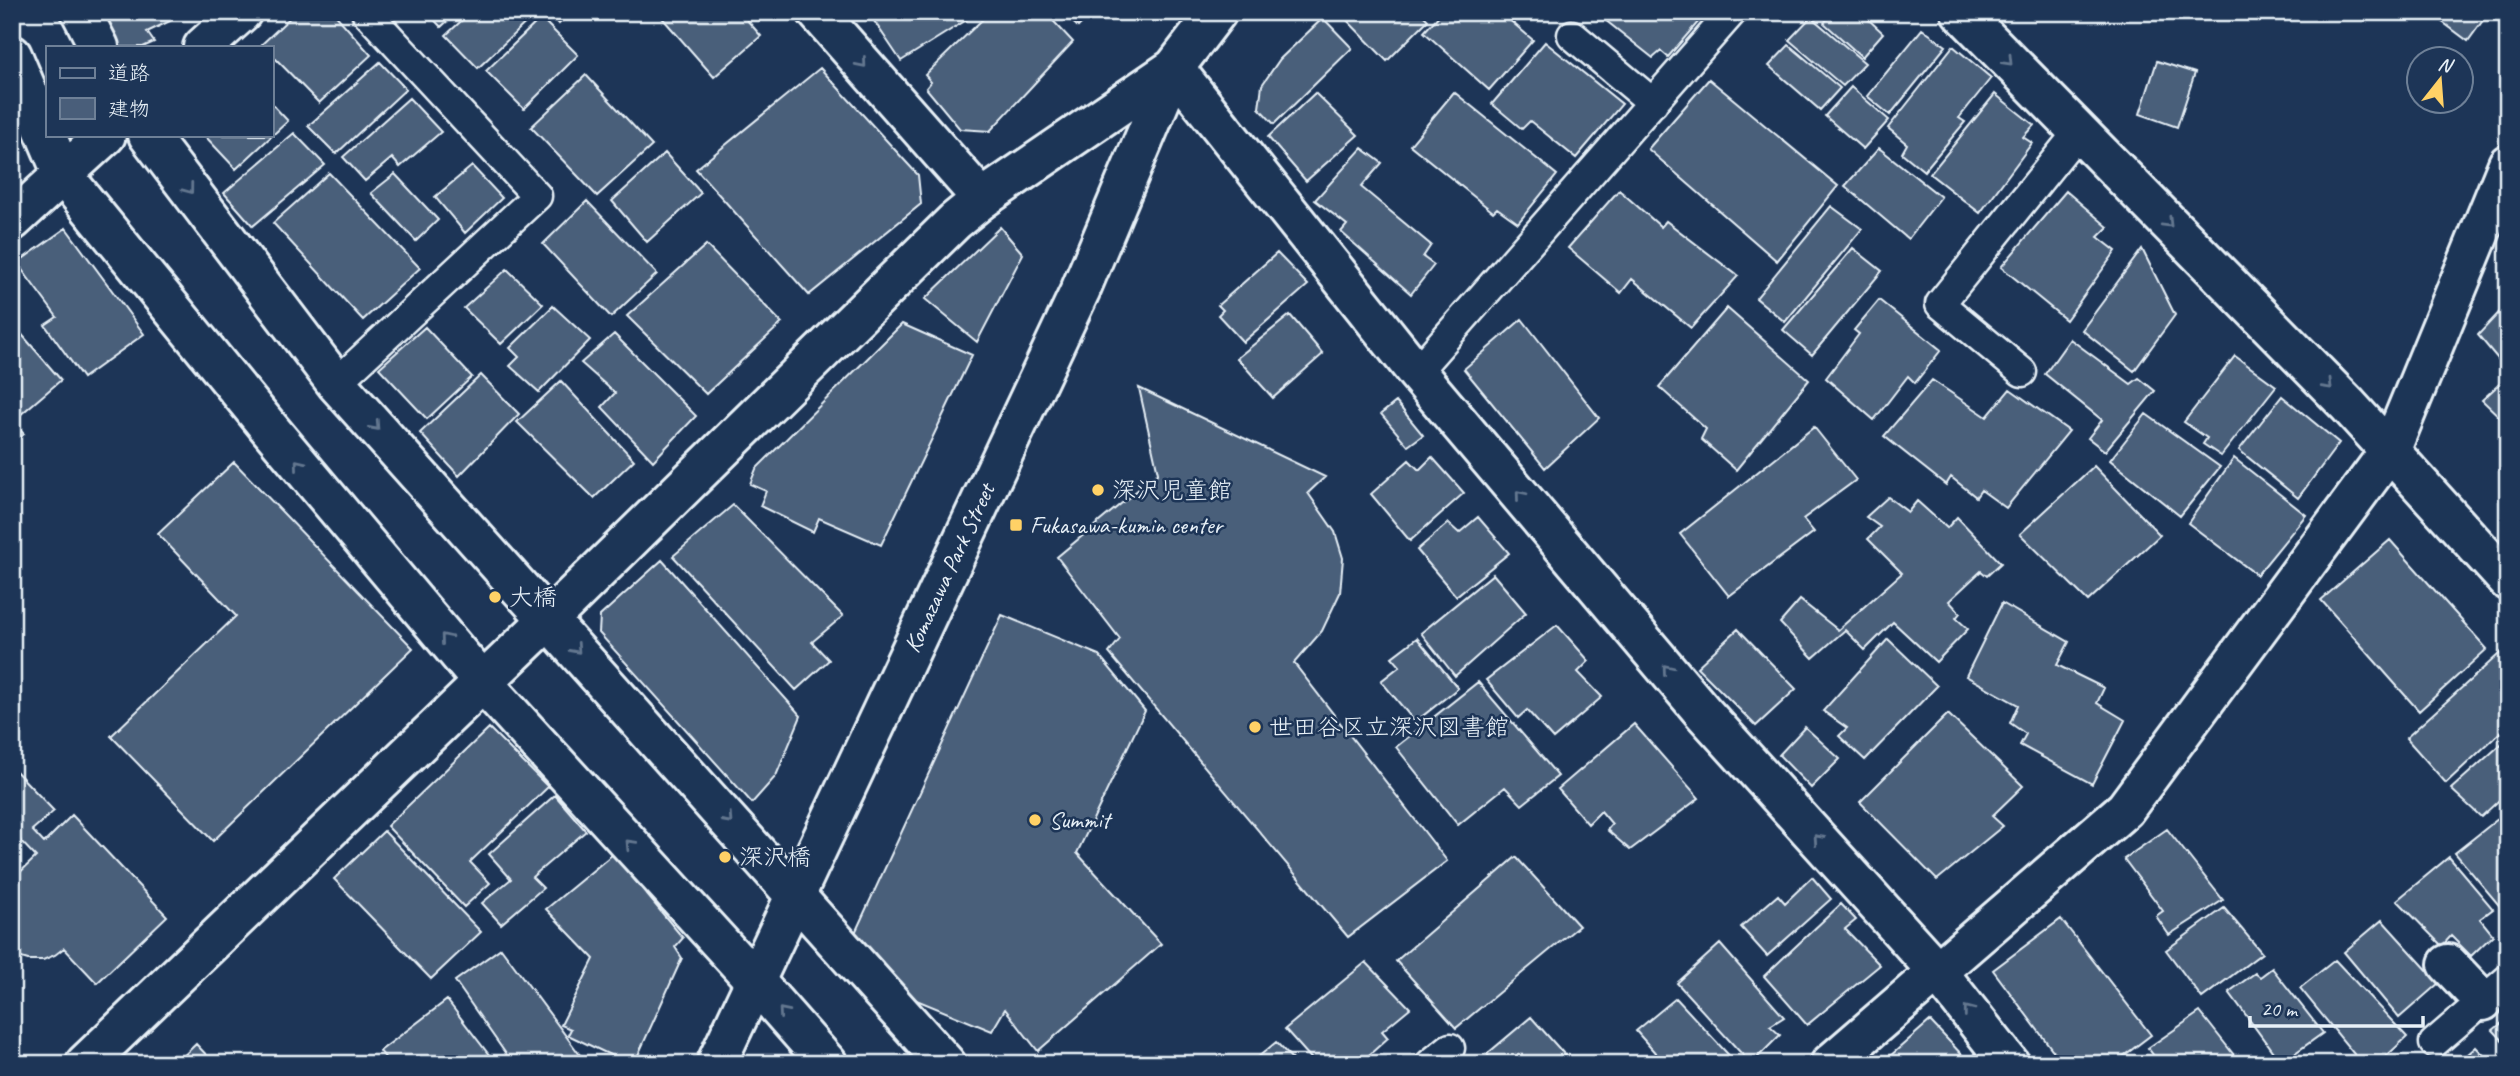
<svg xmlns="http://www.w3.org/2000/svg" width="2520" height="1076" viewBox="0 0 2520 1076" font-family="Caveat,'Klee One',sans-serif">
<rect width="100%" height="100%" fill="#1d3557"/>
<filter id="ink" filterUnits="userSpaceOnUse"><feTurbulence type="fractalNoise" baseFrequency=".0143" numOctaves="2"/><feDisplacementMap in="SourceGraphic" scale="14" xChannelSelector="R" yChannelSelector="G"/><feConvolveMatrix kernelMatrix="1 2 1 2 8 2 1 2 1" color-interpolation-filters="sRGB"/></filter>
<g filter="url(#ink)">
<!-- building -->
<path fill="#495e7a" stroke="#e8f1f8" stroke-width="2" d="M103,12H166L170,21L147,32L154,42L143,47H119Z
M296,12H333L371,55L319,103L271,54V47H265L262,44Z
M427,12H457L441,27Z
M471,12H530L533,16L478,68L446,35Z
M549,12H571L559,24Z
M657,12H740L761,36L714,77Z
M868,12H963L968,19L901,61Z
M979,12H1045L1073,42L990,131L960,129L926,88L931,82L925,75L984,18Z
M1062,12H1093L1078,27Z
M1339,12H1427L1424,16L1428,20L1387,61Z
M1442,12H1500L1533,40L1489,90L1424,32Z
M1595,12H1690L1700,20L1668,57L1661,51L1653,58Z
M1833,12H1877L1869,20L1883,33L1862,57L1824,23Z
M2429,12H2489L2468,41Z
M1811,17L1865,63L1843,86L1789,40Z
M541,18L578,55L524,109L486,71Z
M1323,18L1352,48L1274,124L1259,108L1262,85L1280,59Z
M1922,29L1946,46L1890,115L1867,96Z
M1545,42L1622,104L1576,158L1530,121L1522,129L1492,104Z
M1789,45L1840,88L1820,110L1769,66Z
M1953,46L1991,78L1959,118L1965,122L1924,171L1902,153L1907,144L1888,128Z
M2157,61L2195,73L2177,127L2140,114Z
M380,62L406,89L336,154L308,126Z
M820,68L918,175L921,204L809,295L696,169Z
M586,75L652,146L597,196L531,127Z
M1709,79L1838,186L1777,261L1648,149Z
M1851,87L1889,120L1863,149L1825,116Z
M1454,92L1557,175L1518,223L1497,208L1493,212L1410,145Z
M1315,93L1358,135L1306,181L1268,137Z
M1995,94L2034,125L2023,137L2032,143L1980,213L1930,174Z
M409,98L441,132L400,167L392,158L365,181L343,157Z
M271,103L288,121L236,169L204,135H271Z
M294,133L325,165L253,226L224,193Z
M1362,148L1382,163L1361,187L1431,245L1423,257L1434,265L1411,294L1341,232L1347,225L1315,200Z
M1879,148L1941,197L1908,239L1845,186Z
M665,153L701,193L647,242L612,201Z
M472,166L502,198L465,233L435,197Z
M329,173L420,268L363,320L273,223Z
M395,174L438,220L416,241L371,193Z
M1619,190L1661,227L1666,221L1738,276L1691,328L1632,279L1621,293L1568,248Z
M2066,191L2108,227L2098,237L2116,251L2066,320L2001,267Z
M587,201L657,274L611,317L543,244Z
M1831,206L1862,229L1785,322L1756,298Z
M1000,227L1023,254L977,342L925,299Z
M66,228L144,334L83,378L45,325L57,317L17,263Z
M706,245L782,323L706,394L627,316Z
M1853,248L1882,271L1812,355L1783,330Z
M2142,249L2175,315L2134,371L2082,330Z
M1277,253L1308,285L1243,342L1218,315L1223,310L1218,305Z
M507,269L543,304L501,344L464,308Z
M1879,300L1941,350L1915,383L1908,376L1874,420L1826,378L1859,334L1854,330Z
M2508,303V371L2478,335Z
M553,306L590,340L539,392L510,366L519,357L510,348Z
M1727,308L1809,380L1736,470L1701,439L1706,429L1659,387Z
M1290,315L1323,354L1273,398L1237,358Z
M1522,319L1599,418L1545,468L1464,369Z
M12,323L61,380L20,415L12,405Z
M902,324L972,355L881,545L819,518L813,532L760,506L766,491L750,484L756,469Z
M425,327L472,377L427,419L379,368Z
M614,334L696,416L653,461L602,407L615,393L581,363Z
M2070,339L2131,384L2139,378L2155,391L2105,451L2088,438L2102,420L2045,374Z
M2235,356L2276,386L2221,456L2203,444L2207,438L2184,422Z
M481,375L519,414L459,476L420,433Z
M2508,376V425L2482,400Z
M1932,380L1987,417L2010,389L2069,431L2006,508L1981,490L1976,497L1951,477L1946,485L1884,436Z
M561,381L634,460L594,498L517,422Z
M1139,388L1325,477L1308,493L1335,532L1343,558L1340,593L1322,631L1294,663L1447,861L1348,937L1109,653L1120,639L1057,557L1158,473Z
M2282,396L2339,443L2298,498L2239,450Z
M1396,402L1423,435L1408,446L1381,414Z
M2146,414L2220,467L2180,516L2110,460Z
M12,422L24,434L12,445Z
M1814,427L1856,480L1803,519L1814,532L1729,596L1680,534Z
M1432,457L1464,493L1410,541L1371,494L1409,460L1419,470Z
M2234,458L2306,515L2257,575L2188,523Z
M234,462L413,648L213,841L111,736L236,616L158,534Z
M2094,466L2160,535L2088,601L2020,534Z
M1888,497L1908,512L1917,501L1947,528L1957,517L2001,563L1987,576L1981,571L1949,601L1960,613L1956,618L1968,629L1936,662L1893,622L1865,650L1845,630L1813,658L1780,623L1800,600L1838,630L1902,573L1868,539L1880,527L1866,517Z
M733,505L843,616L812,642L829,660L796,690L673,556Z
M1478,517L1509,553L1456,596L1417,550L1448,523L1459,533Z
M2390,540L2487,649L2419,711L2321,600Z
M662,560L801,716L776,776L752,803L599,633L600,616Z
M1493,574L1526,613L1455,676L1421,633Z
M2002,603L2069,642L2057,665L2104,688L2097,703L2125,720L2092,784L2020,745L2026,734L2010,723L2018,705L1966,676Z
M1002,615L1099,655L1145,711L1077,853L1161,944L1038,1051L1005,1009L992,1031L909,997L854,935Z
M1557,625L1589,661L1578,672L1602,697L1553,739L1527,710L1518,718L1486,680Z
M1738,629L1796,689L1756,726L1697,667Z
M1417,638L1458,688L1415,722L1381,681L1400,666L1392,657Z
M1888,639L1937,686L1865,760L1839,736L1847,728L1823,711Z
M2508,646V725L2446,783L2406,738Z
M1478,682L1558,776L1522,805L1505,787L1458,825L1396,747Z
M1948,714L2023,786L1992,816L2003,826L1937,880L1860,802Z
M1634,724L1699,798L1630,850L1607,830L1612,824L1601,811L1588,824L1558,789Z
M1805,727L1840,759L1811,788L1779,755Z
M489,728L548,787L470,862L490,883L464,907L387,826Z
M2508,738V792L2481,817L2451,789Z
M12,767L54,811L32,830L44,843L72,815L167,916L97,983L64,948L55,955L43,960H28L12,955V880L36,857L18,838L12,843Z
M555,795L586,831L532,877L543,888L501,924L482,903L511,879L489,854Z
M2499,818L2508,827V916L2455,853Z
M2167,829L2223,900L2169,935L2156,916L2163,911L2124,859Z
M384,831L481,932L431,979L334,879Z
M613,854L683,938L675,947L682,958L634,1064H629L568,1035L571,1029L561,1025L594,959L546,909Z
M1516,857L1579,926L1456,1028L1396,961Z
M2449,857L2493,909L2480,919L2493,935L2471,956L2451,936L2442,946L2397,900Z
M1812,877L1831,899L1767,956L1741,927L1778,895L1785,903Z
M1841,904L1856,920L1845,929L1880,965L1807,1025L1764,976Z
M2224,908L2262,953L2202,998L2166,950Z
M2061,919L2151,1035L2113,1064H2063L1993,970Z
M2382,920L2439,983L2399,1018L2344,952Z
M1720,944L1784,1017L1770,1026L1780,1035L1751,1064L1677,983Z
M501,948L580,1055L600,1064H513L455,981Z
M2335,960L2407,1037L2378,1064H2362L2300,988Z
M1366,962L1410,1008L1382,1031L1388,1038L1359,1064H1316L1285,1029Z
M2272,968L2323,1033L2281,1063L2229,992L2255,973L2260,977Z
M1676,998L1737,1064H1665L1636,1031Z
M447,1000L496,1064H390L380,1051Z
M2200,1012L2241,1064H2160L2148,1048Z
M1531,1017L1573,1064H1495L1487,1054Z
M2508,1018V1046L2493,1030Z
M1930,1021L1965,1058L1958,1064H1881Z
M1276,1042L1297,1064H1250Z
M196,1044L215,1064H175Z
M2476,1047L2492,1064H2457Z"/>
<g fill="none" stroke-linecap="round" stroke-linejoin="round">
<!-- service casing -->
<g stroke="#e8f1f8" stroke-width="33">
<path id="service" d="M1572,35L1653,103
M1416,372L1732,12
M2022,372L1940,304L2078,132
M336,383L537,196L366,12
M2434,1043L2508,979
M1430,1064L1450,1048"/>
</g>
<!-- minor casing -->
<g stroke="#e8f1f8" stroke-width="44">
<path id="minor" d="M81,12L99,47
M817,12L982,199
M1961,12L2348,405L2508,581
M203,47L242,12
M12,55L63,175L270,429L483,683L755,981L828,1064
M1174,68L1416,372L1702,711L1937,971L2010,1064
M148,135L336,383L946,1064
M12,221L106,135
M2448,964L2483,1001
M1830,1064L2125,809L2391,449L2508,164"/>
</g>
<!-- tertiary casing -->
<g stroke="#e8f1f8" stroke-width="44">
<path id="tertiary" d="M85,1064L549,619L955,221L982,199L1174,68
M716,1064L1080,291L1174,68L1217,12"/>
</g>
<!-- service -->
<use href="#service" stroke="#1d3557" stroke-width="28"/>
<!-- minor -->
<use href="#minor" stroke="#1d3557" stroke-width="38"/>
<!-- tertiary -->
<use href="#tertiary" stroke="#1d3557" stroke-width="38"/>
</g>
<!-- one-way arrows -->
<defs><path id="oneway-chevron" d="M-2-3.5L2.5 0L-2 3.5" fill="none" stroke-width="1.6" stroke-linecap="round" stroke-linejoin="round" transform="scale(1.75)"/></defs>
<g stroke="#64778f">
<use href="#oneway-chevron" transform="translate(2008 61) rotate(46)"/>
<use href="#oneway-chevron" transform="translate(862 63) rotate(49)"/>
<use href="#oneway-chevron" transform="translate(189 189) rotate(53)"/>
<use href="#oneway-chevron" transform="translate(2168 223) rotate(45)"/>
<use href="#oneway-chevron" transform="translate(2328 385) rotate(46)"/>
<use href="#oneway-chevron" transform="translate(375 426) rotate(48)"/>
<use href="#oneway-chevron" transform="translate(299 464) rotate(-130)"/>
<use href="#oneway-chevron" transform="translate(1520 495) rotate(-130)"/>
<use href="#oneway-chevron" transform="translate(445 638) rotate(-130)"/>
<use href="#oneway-chevron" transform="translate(576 649) rotate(48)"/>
<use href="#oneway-chevron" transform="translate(1667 669) rotate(-130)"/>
<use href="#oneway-chevron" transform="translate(728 819) rotate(48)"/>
<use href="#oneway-chevron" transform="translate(1818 839) rotate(-132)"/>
<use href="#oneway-chevron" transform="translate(630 844) rotate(-133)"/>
<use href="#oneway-chevron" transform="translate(1968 1010) rotate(-128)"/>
<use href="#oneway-chevron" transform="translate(783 1012) rotate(-131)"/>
</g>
</g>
<!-- markers -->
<g fill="#ffd166" stroke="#1d3557" stroke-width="2.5">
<circle cx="1098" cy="490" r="7"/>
<rect x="1009" y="518" width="14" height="14" rx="3.5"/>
<circle cx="495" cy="597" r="7"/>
<circle cx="1255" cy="727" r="7"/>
<circle cx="1035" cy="820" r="7"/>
<circle cx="725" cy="857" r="7"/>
</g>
<g text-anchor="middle" stroke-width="5" stroke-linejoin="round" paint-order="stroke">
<!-- poi labels -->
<g font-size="24" fill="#e8f1f8" stroke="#1d3557" text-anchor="start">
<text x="1112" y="498">深沢児童館</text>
<text x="1030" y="533">Fukasawa-kumin center</text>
<text x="509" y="605">大橋</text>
<text x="1269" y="735">世田谷区立深沢図書館</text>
<text x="1049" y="828">Summit</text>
<text x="739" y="865">深沢橋</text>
</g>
<!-- street labels -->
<g font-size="24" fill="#e8f1f8" stroke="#1d3557">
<text transform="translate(949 568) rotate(-65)" y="8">Komazawa Park Street</text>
</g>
</g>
<!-- margin -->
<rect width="2520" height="1076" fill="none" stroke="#1d3557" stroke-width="42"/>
<rect x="21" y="21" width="2478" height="1034" fill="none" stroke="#e8f1f8" stroke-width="2.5" filter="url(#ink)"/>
<!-- legend -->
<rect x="46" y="46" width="228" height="91" fill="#1d3557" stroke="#6e8097" stroke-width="2"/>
<rect x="60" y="68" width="35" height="10" fill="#1d3557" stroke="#6e8097" stroke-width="2"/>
<text x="108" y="80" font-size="21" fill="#e8f1f8">道路</text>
<rect x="60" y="98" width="35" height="21" fill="#495e7a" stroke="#6e8097" stroke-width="2"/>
<text x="108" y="116" font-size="21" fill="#e8f1f8">建物</text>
<!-- north arrow -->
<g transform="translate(2440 80) rotate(17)"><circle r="33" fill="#1d3557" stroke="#6e8097" stroke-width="2"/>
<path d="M0-5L12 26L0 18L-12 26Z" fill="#ffd166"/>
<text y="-10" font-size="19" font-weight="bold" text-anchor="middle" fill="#e8f1f8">N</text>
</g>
<!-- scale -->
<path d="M2250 1016v10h173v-10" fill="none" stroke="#e8f1f8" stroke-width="3.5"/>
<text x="2261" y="1016" font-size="21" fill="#e8f1f8" stroke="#1d3557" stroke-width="5" paint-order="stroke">20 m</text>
</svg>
